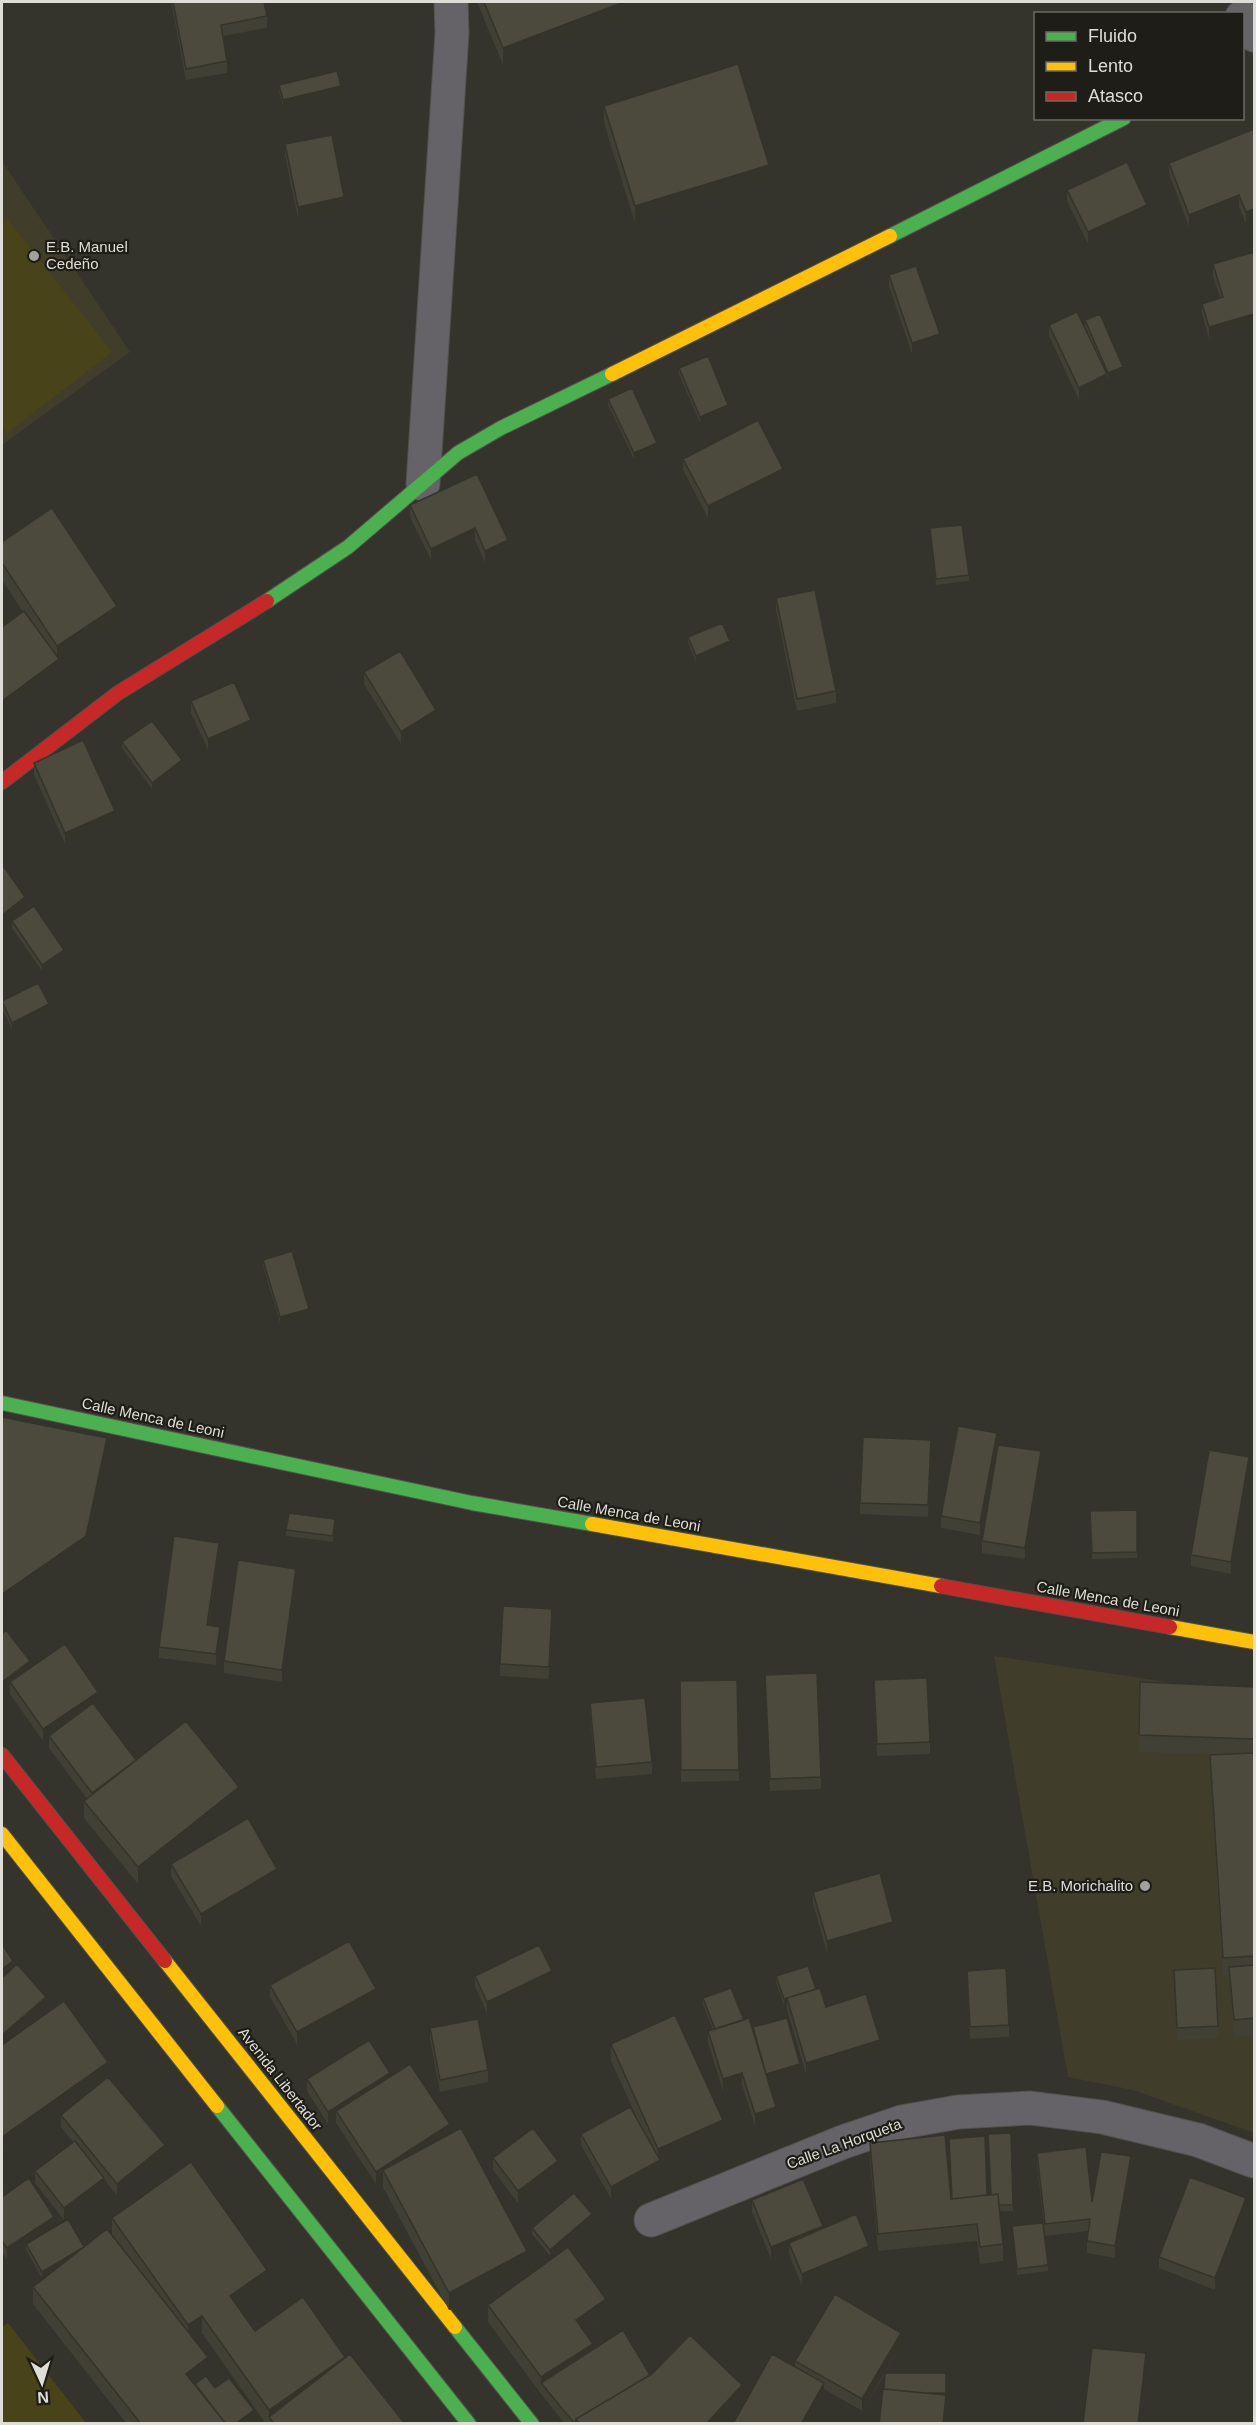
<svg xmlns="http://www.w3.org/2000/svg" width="1256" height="2425" viewBox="0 0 1256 2425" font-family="Helvetica,sans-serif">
<rect width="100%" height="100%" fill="#34332c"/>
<!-- built -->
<path fill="#403d2b" d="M2,161L130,352L2,445Z
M994,1656L1254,1695V2133L1133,2090L1068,2077Z"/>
<!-- green -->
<path fill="#484318" d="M7,218L112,352L6,434L2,427V223Z
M8,2323L86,2423H2V2327Z"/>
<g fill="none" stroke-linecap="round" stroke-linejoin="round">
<!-- street casing -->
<g stroke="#52514b" stroke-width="35">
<path id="street" d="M1242,17L1254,35
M423,484L452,33L451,2
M651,2220L843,2142L902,2122L958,2112L1030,2108L1102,2117L1198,2140L1254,2161"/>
</g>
<!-- fast casing -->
<g stroke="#52514b" stroke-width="16">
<path id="fast" d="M890,236L1124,118
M267,601L348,547L458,453L501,428L612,374
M2,1403L472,1503L592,1524
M217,2106L469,2424
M455,2327L532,2424"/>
</g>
<!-- slow casing -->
<g stroke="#52514b" stroke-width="16">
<path id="slow" d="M612,374L890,236
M592,1524L941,1586
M1170,1627L1254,1642
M2,1834L217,2106
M165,1961L455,2327"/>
</g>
<!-- jam casing -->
<g stroke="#52514b" stroke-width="16">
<path id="jam" d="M2,782L118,693L267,601
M941,1586L1170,1627
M2,1755L165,1961"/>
</g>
<!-- street -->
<use href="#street" stroke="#666368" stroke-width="33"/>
<!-- fast -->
<use href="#fast" stroke="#4caf50" stroke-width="14"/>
<!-- slow -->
<use href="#slow" stroke="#ffc107" stroke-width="14"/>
<!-- jam -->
<use href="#jam" stroke="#c62828" stroke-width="14"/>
</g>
<!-- wall -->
<path fill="#404034" d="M171,2H264L267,16V28L223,36L227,61V73L186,80Z
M477,2H661V4L503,65Z
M279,85L341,92L283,106L279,91Z
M604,106L769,182L635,223L604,123Z
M1254,129L1246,224L1239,207L1189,227L1169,174V163Z
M285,144L344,209L298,219L285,156Z
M1067,190L1147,217L1088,244L1067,201Z
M1254,252V325L1209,339L1202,315V304L1220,298L1213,276V264Z
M889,275L940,345L912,354L889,286Z
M1085,320L1123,373L1108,379L1107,377V386L1079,400L1049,336V325L1094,348L1085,326Z
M679,368L728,411L700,423L679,374Z
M608,399L657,449L634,459L608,405Z
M683,459L783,481L708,518L683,470Z
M477,474L508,552L485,563L475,540L431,560L410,517V505Z
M930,528L969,575V581L936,585Z
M2,542L117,623L59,662V671L2,712V627L23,612L2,580Z
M776,598L836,691V703L797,711L776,610Z
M688,637L730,647L696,662L688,643Z
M364,672L436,722L401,744L364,684Z
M191,701L251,732L208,750L191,713Z
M122,742L182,766L152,789L122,748Z
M34,763L115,822L65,844L34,775Z
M2,864L25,912L64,956L42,971L12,928V924L2,932Z
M2,1001L49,1010L12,1029L2,1008Z
M263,1260L309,1315L280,1323L263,1266Z
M997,1445L980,1535L941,1528V1516Z
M931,1452L928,1517L860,1514V1503Z
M1041,1463L1025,1559L982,1553V1541Z
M1249,1468L1231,1574L1191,1566V1555Z
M1137,1510V1558L1092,1559L1090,1511Z
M335,1525L333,1542L286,1536V1530Z
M219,1554L209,1626L220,1639L216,1665L159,1658V1647Z
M296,1581L282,1682L224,1673V1661Z
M552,1621L549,1679L500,1676V1664Z
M765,1675L821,1777V1789L770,1791Z
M737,1680L739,1781L681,1782L680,1681Z
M10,1682L98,1703L95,1705L136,1760L239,1804L138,1884L84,1818V1801L87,1799L49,1748V1737L43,1741L10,1694Z
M1254,1687V2035L1234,2037L1229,1975H1223L1210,1773V1755H1219L1139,1752V1735Z
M874,1692L930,1742V1754L877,1756Z
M590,1703L652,1762V1774L596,1779L590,1714Z
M171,1864L277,1881L201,1926L171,1876Z
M813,1892L893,1934L827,1953L813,1904Z
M2,1944L13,1967L46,2008L11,2039L108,2078L165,2157L117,2196L104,2179V2190L64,2220L35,2183V2171L73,2142L61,2127V2115L99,2084L2,2154Z
M1174,1970L1218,2026V2038L1177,2040Z
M967,1971L1009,2025V2037L970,2039Z
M475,1976L552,1983L487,2013L475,1987Z
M776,1976L816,1989L826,2007L880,2052L806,2074L787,2010V2004L784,2005L776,1982Z
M270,1985L376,2000L297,2044L270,1997Z
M703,1998L744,2020L753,2030L800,2070L768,2079L776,2119L755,2126L742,2085L723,2091L708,2043V2031L713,2030L703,2004Z
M430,2028L488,2070V2082L440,2092L430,2040Z
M611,2044L723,2137L660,2165V2172L611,2199L581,2145V2134L636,2116L611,2061Z
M390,2076L450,2134L527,2268L449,2310L383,2187V2179L376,2184L336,2123V2119L328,2124L307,2091V2079Z
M1011,2133L1013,2211H1000L1003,2244V2261L980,2264L977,2241L878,2251L870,2160V2143L951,2199L949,2139L987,2195H990Z
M1037,2153L1092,2202L1131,2168L1115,2258L1087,2253V2241L1088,2231L1045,2236L1037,2165Z
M493,2158L558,2172L518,2203L493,2170Z
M2,2197L84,2247L112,2235V2218L267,2287L238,2307L255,2331L345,2358L405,2424H266L202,2333L193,2339L208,2374L195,2384L215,2388L254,2417L244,2424H127L33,2304V2287L52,2272L42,2278L26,2250V2247L7,2260L2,2252Z
M752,2200L823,2228L869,2258L802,2286L789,2255V2252L771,2259L752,2212Z
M1246,2210L1215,2290L1159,2268V2257Z
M592,2220L550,2256L532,2234V2228Z
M1012,2226L1048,2265V2271L1017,2275Z
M488,2305L606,2316L584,2332L593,2349L650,2375L742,2402L722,2424H565L541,2394L488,2322Z
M901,2345L885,2373H946V2407L884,2389L885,2374L862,2411L824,2389V2395L807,2424H733L795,2367V2361Z"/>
<!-- shaded-wall -->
<path fill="#34342b" d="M624,2H661V4L503,65V48Z
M341,86V92L283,106V100Z
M769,165V182L635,223V206Z
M1239,195V207L1189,227V215Z
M344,197V209L298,219V207Z
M1147,205V217L1088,244V232Z
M1254,209V221L1246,224V212Z
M1254,314V325L1209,339V327Z
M940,334V345L912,354V343Z
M1123,367V373L1108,379V373Z
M1107,374V386L1079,400V388Z
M728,405V411L700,423V417Z
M657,443V449L634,459V453Z
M783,469V481L708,518V506Z
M475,528V540L431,560V549Z
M508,540V552L485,563V551Z
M117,606V623L59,662V671L2,712V701L57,661V646Z
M730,641V647L696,662V656Z
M436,710V722L401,744V732Z
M251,720V732L208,750V739Z
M182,760V766L152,789V783Z
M115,811V822L65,844V833Z
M25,897V914L12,921V924L2,932V915Z
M64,950V956L42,971V965Z
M49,1004V1010L12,1029V1023Z
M309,1309V1315L280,1323V1317Z
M997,1433V1445L980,1535V1523Z
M107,1438V1459L86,1557L2,1615V1594Z
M1041,1451V1463L1025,1559V1548Z
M1249,1457V1468L1231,1574V1562Z
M219,1543V1554L207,1637V1625Z
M296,1569V1581L282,1682V1670Z
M552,1609V1621L549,1679V1667Z
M220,1627V1639L216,1665V1654Z
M30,1661V1667L2,1688V1682Z
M98,1692V1703L43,1741V1729Z
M239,1787V1804L138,1884V1867Z
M277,1869V1881L201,1926V1914Z
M893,1922V1934L827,1953V1941Z
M13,1961V1973L2,1981V1969Z
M552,1971V1983L487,2013V2002Z
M376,1989V2000L297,2044V2032Z
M46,1997V2008L2,2047V2035Z
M787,1998V2004L784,2005V1999Z
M880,2040V2052L806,2074V2063Z
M108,2062V2079L2,2154V2137Z
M800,2064V2070L766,2080V2074Z
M390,2073V2085L336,2111V2119L328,2124V2112Z
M742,2073V2085L723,2091V2079Z
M776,2107V2119L755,2126V2114Z
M723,2120V2137L660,2165V2172L611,2199V2187L658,2161V2149Z
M450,2124V2136L383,2170V2179L376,2184V2172Z
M165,2145V2157L117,2196V2184Z
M1131,2156V2168L1115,2258V2246Z
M558,2161V2172L518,2203V2191Z
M104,2178V2190L64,2220V2208Z
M1246,2198V2210L1215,2290V2278Z
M592,2214V2220L550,2256V2250Z
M54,2217V2228L26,2244V2247L7,2260V2248Z
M823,2226V2238L789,2243V2252L771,2259V2247Z
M869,2246V2258L802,2286V2274Z
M85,2247V2253L42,2278V2272Z
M527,2251V2268L449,2310V2293Z
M267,2270V2287L230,2313V2296Z
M606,2299V2316L576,2337V2320Z
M202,2316V2333L188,2343V2325Z
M901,2333V2345L862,2411V2399Z
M593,2344V2361L541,2383V2394V2377Z
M1146,2353V2364L1139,2424H1138Z
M208,2357V2374L186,2391V2374Z
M345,2357V2374L269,2417V2424V2410Z
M824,2383V2395L807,2424H801Z
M742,2385V2402L722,2424H706Z
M946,2395L944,2424H943Z
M254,2410V2417L244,2424H235Z"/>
<!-- building -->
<path fill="#4b4a3d" stroke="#34342b" stroke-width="1.5" d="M173,2H264L267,16L221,25L227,61L186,69Z
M484,2H624L503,48Z
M738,64L769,165L635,206L604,106Z
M337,71L341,86L283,100L279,85Z
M1254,129V209L1246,212L1239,195L1189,215L1169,163Z
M332,135L344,197L298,207L285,144Z
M1127,162L1147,205L1088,232L1067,190Z
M1254,252V314L1209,327L1202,304L1223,297L1213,264Z
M916,266L940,334L912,343L889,275Z
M1077,312L1107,374L1079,388L1049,325Z
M1100,314L1123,367L1108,373L1085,320Z
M708,356L728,405L700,417L679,368Z
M632,388L657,443L634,453L608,399Z
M758,420L783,469L708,506L683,459Z
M477,474L508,540L485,551L475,528L431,549L410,505Z
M52,508L117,606L57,646L2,563V542Z
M962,525L969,575L936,579L930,528Z
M815,590L836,691L797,699L776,598Z
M24,611L59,659L2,701V627Z
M722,623L730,641L696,656L688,637Z
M400,651L436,710L401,732L364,672Z
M234,682L251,720L208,739L191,701Z
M152,721L182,760L152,783L122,742Z
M83,740L115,811L65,833L34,763Z
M2,864L25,897L2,915Z
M34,906L64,950L42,965L12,921Z
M38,983L49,1004L12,1023L2,1001Z
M292,1251L309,1309L280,1317L263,1260Z
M2,1417L107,1438L86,1536L2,1594Z
M958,1426L997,1433L980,1523L941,1516Z
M863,1437L931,1440L928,1505L860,1503Z
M998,1445L1041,1451L1025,1548L982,1541Z
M1209,1450L1249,1457L1231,1562L1191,1555Z
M1137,1510V1552L1092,1553L1090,1511Z
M289,1513L335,1519L333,1536L286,1530Z
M174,1536L219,1543L207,1625L220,1627L216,1654L159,1647Z
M238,1560L296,1569L282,1670L224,1661Z
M503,1606L552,1609L549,1667L500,1664Z
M6,1630L30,1661L2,1682V1634Z
M65,1644L98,1692L43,1729L10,1682Z
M817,1673L821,1777L770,1779L765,1675Z
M927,1678L930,1742L877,1744L874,1680Z
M737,1680L739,1770H681L680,1681Z
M1140,1682L1254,1687V1739L1139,1735Z
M645,1698L652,1762L596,1767L590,1703Z
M93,1703L136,1760L92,1793L49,1736Z
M186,1721L239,1787L138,1867L84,1801Z
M1254,1753V1956L1223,1958L1210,1755Z
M248,1818L277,1869L201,1914L171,1864Z
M880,1873L893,1922L827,1941L813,1892Z
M349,1941L376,1989L297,2032L270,1985Z
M2,1944L13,1961L2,1969Z
M539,1945L552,1971L487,2002L475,1976Z
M17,1964L46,1997L2,2035V1978Z
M1254,1965V2018L1234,2020L1229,1967Z
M808,1966L816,1989L784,1999L776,1976Z
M1006,1968L1009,2025L970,2027L967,1971Z
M1215,1968L1218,2026L1177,2028L1174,1970Z
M731,1988L744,2020L715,2029L703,1998Z
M820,1988L826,2007L866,1994L880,2040L806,2063L787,1998Z
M64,2001L108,2062L2,2137V2045Z
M675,2015L723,2120L658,2149L611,2044Z
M749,2018L776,2107L755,2114L742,2073L723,2079L708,2031Z
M787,2018L800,2064L766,2074L753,2027Z
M478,2019L488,2070L440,2080L430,2028Z
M369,2040L390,2073L328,2112L307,2079Z
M410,2064L450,2124L376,2172L336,2111Z
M108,2077L165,2145L117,2184L61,2115Z
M630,2107L660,2160L611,2187L581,2134Z
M461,2128L527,2251L449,2293L383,2170Z
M533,2128L558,2161L518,2191L493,2158Z
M1011,2133L1013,2205H999L998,2194L991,2195L988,2134Z
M945,2135L951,2199L998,2194L1003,2244L980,2247L977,2224L878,2234L870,2143Z
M985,2136L987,2195L952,2199L949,2139Z
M75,2141L104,2178L64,2208L35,2171Z
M1086,2147L1092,2202L1101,2152L1131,2156L1115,2246L1087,2241L1090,2219L1045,2224L1037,2153Z
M191,2162L267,2270L230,2296L255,2331L303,2297L345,2357L269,2410L202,2316L188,2325L112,2218Z
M1190,2177L1246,2198L1215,2278L1159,2257Z
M29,2178L54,2217L7,2248L2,2241V2197Z
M803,2179L823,2226L771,2247L752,2200Z
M574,2193L592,2214L550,2250L532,2228Z
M856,2214L869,2246L802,2274L789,2243Z
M68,2219L84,2247L42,2272L26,2244Z
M1043,2223L1048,2265L1017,2269L1012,2226Z
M107,2229L208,2357L186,2374L226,2424H141L33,2287Z
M568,2247L606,2299L576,2320L593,2344L541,2377L488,2305Z
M835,2294L901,2333L862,2399L795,2361Z
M623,2330L650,2375L576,2419L575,2424L541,2383Z
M690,2335L742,2385L706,2424H580L576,2419L652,2374Z
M1092,2348L1146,2353L1138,2424H1083Z
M350,2354L405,2424H274L269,2417Z
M772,2354L824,2383L801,2424H733Z
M885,2373H946V2393H924L884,2389Z
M206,2376L215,2388L229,2378L254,2410L235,2424H226L195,2384Z
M883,2389L946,2395L943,2424H879Z"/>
<!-- markers -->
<g fill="#a3a29a" stroke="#1e1d17" stroke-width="2">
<circle cx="34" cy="256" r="6"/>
<circle cx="1145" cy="1886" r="6"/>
</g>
<g text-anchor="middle" stroke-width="4.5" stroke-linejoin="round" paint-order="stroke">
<!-- poi labels -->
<g font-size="15" fill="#dfded6" stroke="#1e1d17" text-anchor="start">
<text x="46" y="252">E.B. Manuel<tspan x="46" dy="17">Cedeño</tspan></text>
<text x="1133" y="1891" text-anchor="end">E.B. Morichalito</text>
</g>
<!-- street labels -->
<g font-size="15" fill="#dfded6" stroke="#1e1d17">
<text transform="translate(153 1418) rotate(12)" y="5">Calle Menca de Leoni</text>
<text transform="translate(629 1514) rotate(10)" y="5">Calle Menca de Leoni</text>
<text transform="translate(1108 1599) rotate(10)" y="5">Calle Menca de Leoni</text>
<text transform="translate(280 2079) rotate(52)" y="5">Avenida Libertador</text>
<text transform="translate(844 2144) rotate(-20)" y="5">Calle La Horqueta</text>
</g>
</g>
<!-- border -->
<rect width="1256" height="2425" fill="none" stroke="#dfded6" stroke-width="6"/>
<!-- legend -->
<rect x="1034" y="12" width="210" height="108" fill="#1e1d17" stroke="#6b6a63" stroke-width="1.5"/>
<rect x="1046" y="32" width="30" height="9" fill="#4caf50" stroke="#6b6a63" stroke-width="1.5"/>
<text x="1088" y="42" font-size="18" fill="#dfded6">Fluido</text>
<rect x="1046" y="62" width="30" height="9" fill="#ffc107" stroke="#6b6a63" stroke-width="1.5"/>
<text x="1088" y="72" font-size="18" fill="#dfded6">Lento</text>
<rect x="1046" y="92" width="30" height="9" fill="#c62828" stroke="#6b6a63" stroke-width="1.5"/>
<text x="1088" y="102" font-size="18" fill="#dfded6">Atasco</text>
<!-- north arrow -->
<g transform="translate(42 2383) rotate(176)" stroke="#1e1d17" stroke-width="4.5" paint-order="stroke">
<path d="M0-4.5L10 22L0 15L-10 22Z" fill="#dfded6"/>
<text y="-9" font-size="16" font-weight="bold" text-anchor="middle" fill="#dfded6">N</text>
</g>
</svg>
